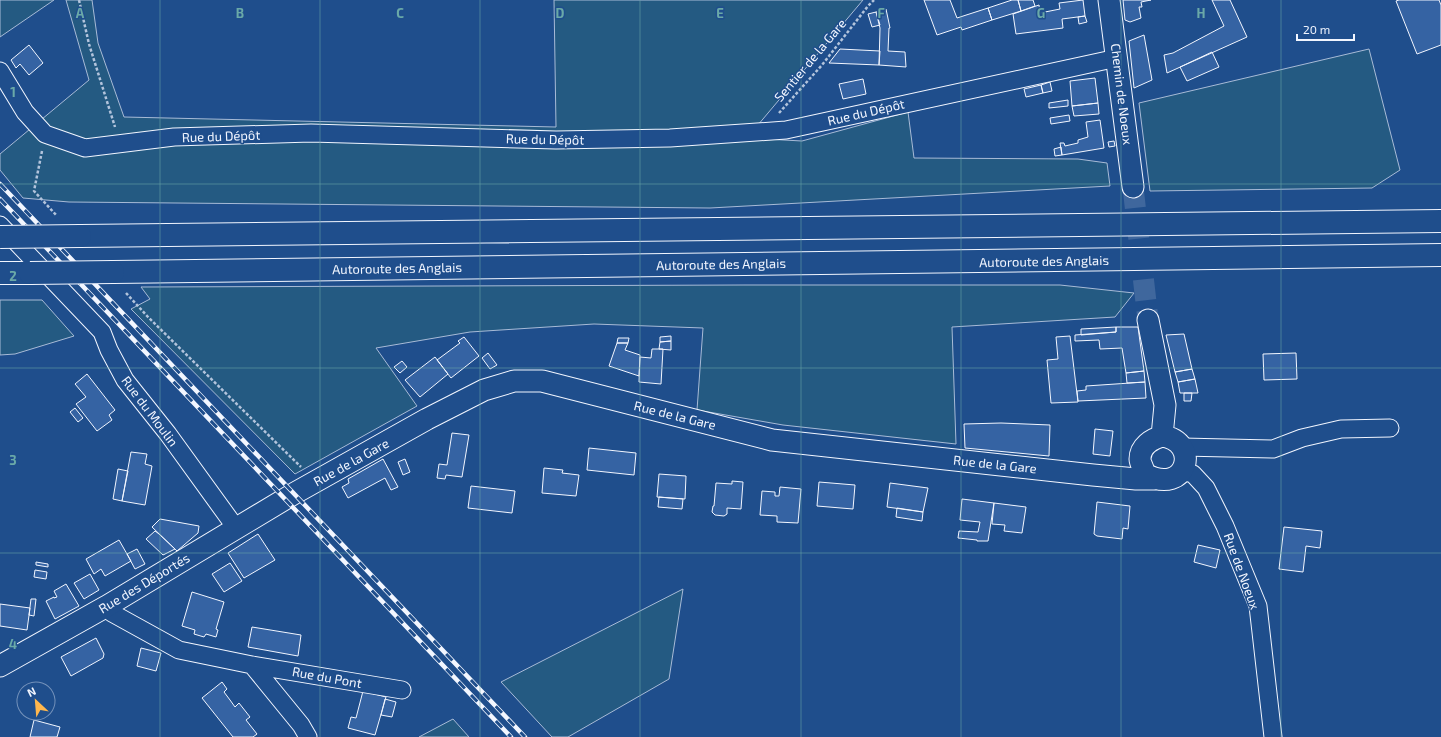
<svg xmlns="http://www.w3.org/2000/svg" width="1441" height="737" viewBox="0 0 1441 737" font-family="'Exo 2',sans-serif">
<rect width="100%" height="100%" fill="#1f4e8c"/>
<!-- green -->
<path fill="#245a82" stroke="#a8bbd7" d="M0,0H54L0,37Z
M66,0H92L98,43L124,117L556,127L554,0H863L747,138L802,141L908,112L914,158L1078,159L1107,163L1110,186L710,208L69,202L23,198L0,170V154L89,80Z
M1369,49L1400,170L1372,188L1150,191L1139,103Z
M745,285H1060L1134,293L1115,317L952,327L956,444L783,425L697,410L703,328L594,324L470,332L376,348L417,406L295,474L131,309L150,299L141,287Z
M0,300H42L74,336L15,354L0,355Z
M683,589L669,679L568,737H552L501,682Z
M453,719L469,737H419Z"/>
<!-- building -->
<path fill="#3563a3" stroke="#f2f6ff" d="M924,0H950L957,18L988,8L992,20L962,30L961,27L937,35Z
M1012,0H1018L1021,11L992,20L988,8Z
M1018,0H1033L1035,6L1021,11Z
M1083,0L1085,16L1062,19L1063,28L1016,34L1013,14L1039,5L1040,13L1060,9L1059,3Z
M1123,0H1151L1141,2L1142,7H1139L1141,18L1130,22L1125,20Z
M1212,0H1230L1247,37L1167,73L1164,55L1173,53L1224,26Z
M1399,0H1439L1441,5V45L1417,54L1396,1Z
M886,9L890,28H889L888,51L905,52L906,67L879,65L880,28L876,12Z
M876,12L880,25L872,27L868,14Z
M1085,16L1087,22L1079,24L1078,17Z
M1144,35L1152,80L1134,88L1129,41Z
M29,45L43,63L29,75L20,64L16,68L11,60Z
M840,49L880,51L879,65L829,63Z
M1212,52L1219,67L1187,81L1180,67Z
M1095,78L1098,103L1072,106L1070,81Z
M863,79L866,94L843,99L839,84Z
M1050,82L1052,91L1043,93L1041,85Z
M1041,85L1043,93L1026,97L1024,89Z
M1068,100V106L1049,108V103Z
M1098,103L1099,114L1074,116L1072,106Z
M1069,115L1070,121L1051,124L1050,118Z
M1100,120L1104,148L1062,155L1060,143H1064L1065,146L1078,143V140L1088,137L1086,122Z
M1114,141L1115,146L1109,147L1108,142Z
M1061,147L1062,155L1055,156L1054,149Z
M1116,327H1138L1144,371L1126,373L1122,348L1100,349L1099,340L1075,341V335L1116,332Z
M1116,327V332L1081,335V329Z
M1184,334L1192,369L1175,372L1166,335Z
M671,336V341L660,342V337Z
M1070,336L1078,402L1051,403L1047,360L1058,359L1056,337Z
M464,337L479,356L451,378L437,360L460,343L458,341Z
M618,338H629L628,343H617Z
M671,341V350L659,349L660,342Z
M617,343H628L625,350L640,355L639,376L609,366Z
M652,349H663L661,384L639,382L640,357L651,358Z
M488,353L497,365L490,369L482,358Z
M1296,353L1297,379L1264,380L1263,354Z
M435,357L448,374L420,397L405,380Z
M402,361L407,367L400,373L394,367Z
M1192,369L1195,379L1178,382L1175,372Z
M1144,371L1145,382L1127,383L1126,373Z
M87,374L115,410L109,415L112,420L97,431L76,404L86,397L75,384Z
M1195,379L1198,393H1180L1178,382Z
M1145,382L1146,398L1078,401L1077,391L1086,390V386Z
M1184,393H1192L1191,401H1184Z
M75,408L83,418L78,422L70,412Z
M1001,423L1050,425L1049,456L965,448L964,424Z
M1095,429L1113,431L1110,456L1093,454Z
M452,433L469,435L462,477L446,475L445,479L437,478L439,464L447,465Z
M589,448L636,453L634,475L587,470Z
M131,452L147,454L145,464L152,466L145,505L122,501Z
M383,459L398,487L391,490L385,478L348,498L342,487L349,483L348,479Z
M405,459L410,472L403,475L398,462Z
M544,468L563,470L562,473L579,475L576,496L542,493Z
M118,469L128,471L122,501L113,499Z
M659,474L686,476L685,499L657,497Z
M732,481L743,482L741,509L727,508V514L724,516L715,515L712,512L713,506H714L716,483L732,484Z
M819,482L855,485L853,509L817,506Z
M890,483L928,488L923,512L887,507Z
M471,486L515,491L512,513L468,508Z
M780,487L801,489L798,523L777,522V516L760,515L762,491L775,492V496H779Z
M659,497L683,499L682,509L658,507Z
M962,499L994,503L988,541H977V540L958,538L959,531L978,532L980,522L960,520Z
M1097,502L1130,506L1128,529L1123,528L1122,539L1097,536L1094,534Z
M994,503L1026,507L1022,533L1004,531L1005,525L992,524Z
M897,508L923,512L922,521L896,517Z
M160,519L199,526L198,533L177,551L152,527Z
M1284,527L1322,531L1320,548L1306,546L1303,572L1279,569Z
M155,531L159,534L175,549L163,555L146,539Z
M258,534L275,560L244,578L228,553Z
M119,540L131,561L105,576L101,569L94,574L86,559Z
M1198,545L1220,550L1216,568L1194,562Z
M137,549L145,564L135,569L127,554Z
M36,562L48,564V567L36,565Z
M230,563L242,581L224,592L212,574Z
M35,570L47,572L46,579L34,577Z
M90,574L99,590L84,599L74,583Z
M66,584L79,606L55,619L46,601L54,597V598L57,597L54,591Z
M192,592L224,602L216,629L218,630L216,637L206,634L204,637L194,634L195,630L182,626Z
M31,599H36L34,616L29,615Z
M0,604L30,608L27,630L0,626Z
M252,627L301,635L298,656L248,647Z
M96,638L104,654L103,658L71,676L61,657Z
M141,648L161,653L156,671L137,666Z
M222,682L227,689L224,692L230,700L235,707L239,703L250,717L246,720L257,734L253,737H233L202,698Z
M363,691L386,697L375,735L348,728L351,717L356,718Z
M385,699L396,702L392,717L381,715Z
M34,720L60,727L57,737H30Z"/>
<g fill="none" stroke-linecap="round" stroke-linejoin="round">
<!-- tertiary-tunnel -->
<path stroke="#3f679d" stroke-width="21" stroke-dasharray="21 10" stroke-linecap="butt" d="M1133,187L1148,320"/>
<!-- minor casing -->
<g stroke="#f2f6ff" stroke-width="19">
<path id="minor" d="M0,71L25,112L45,134L85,148L174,137L311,133L556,140L670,138L786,130L1117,58
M0,225L102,332L109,350L125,380L168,434L236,528
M1182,447L1273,449L1302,438L1341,429L1390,428
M1182,471L1193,474L1206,488L1225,526L1258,606L1273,737
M107,606L112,613L179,650L252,665L301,725L308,737
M252,665L402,690"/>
</g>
<!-- tertiary casing -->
<g stroke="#f2f6ff" stroke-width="23">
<path id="tertiary" d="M1109,0L1133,187
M1148,320L1165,405L1162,436
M1162,436C1201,441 1188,497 1145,474C1144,470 1140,463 1140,459C1140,446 1152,439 1162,436Z
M0,666L107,606L295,493L427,419L484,390L514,381H542L772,440L1093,475L1136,479H1154"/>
</g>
<!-- motorway casing -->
<g stroke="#f2f6ff" stroke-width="24">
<path id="motorway" d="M80,236L1441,221
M113,272L1441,255
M0,273H30"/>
</g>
<!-- path -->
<path stroke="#b3c4dc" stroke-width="2.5" stroke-dasharray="3 2" stroke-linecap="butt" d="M79,0L89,44L115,127
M779,113L822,65L868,6L874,0
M42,151L34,191L57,216
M126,293L148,317L301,467"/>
<!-- minor -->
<use href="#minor" stroke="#1f4e8c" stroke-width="17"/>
<!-- tertiary -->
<use href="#tertiary" stroke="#1f4e8c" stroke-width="21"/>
<!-- motorway -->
<use href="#motorway" stroke="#1f4e8c" stroke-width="22"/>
<!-- rail casing -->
<g stroke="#f2f6ff" stroke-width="4.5">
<path id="rail" d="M0,184L525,737
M0,199L511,737"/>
</g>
<!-- rail -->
<use href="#rail" stroke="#1f4e8c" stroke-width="3" stroke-dasharray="9" stroke-linecap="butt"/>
<!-- motorway-bridge casing -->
<g stroke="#f2f6ff" stroke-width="24" stroke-linecap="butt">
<path id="motorway-bridge" d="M0,237L80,236
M30,273L113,272"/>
</g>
<!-- motorway-bridge -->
<use href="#motorway-bridge" stroke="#1f4e8c" stroke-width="22"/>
</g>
<!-- grid -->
<path fill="none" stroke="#6aa9a8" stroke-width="1" stroke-opacity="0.55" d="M160,0V737M320,0V737M480,0V737M640,0V737M801,0V737M961,0V737M1121,0V737M1281,0V737M0,184H1441M0,368H1441M0,553H1441"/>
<g text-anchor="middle" stroke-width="3" stroke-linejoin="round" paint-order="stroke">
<!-- street labels -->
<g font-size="13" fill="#f2f6ff" stroke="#1f4e8c">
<text transform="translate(810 60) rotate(-50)" y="5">Sentier de la Gare</text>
<text transform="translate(1122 94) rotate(83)" y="5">Chemin de Noeux</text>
<text transform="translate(866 112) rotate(-13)" y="5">Rue du Dépôt</text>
<text transform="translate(221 136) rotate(-2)" y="5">Rue du Dépôt</text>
<text transform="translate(545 139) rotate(1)" y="5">Rue du Dépôt</text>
<text transform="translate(1044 261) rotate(-1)" y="5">Autoroute des Anglais</text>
<text transform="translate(721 264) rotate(-1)" y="5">Autoroute des Anglais</text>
<text transform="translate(397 268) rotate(-1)" y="5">Autoroute des Anglais</text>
<text transform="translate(150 411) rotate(53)" y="5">Rue du Moulin</text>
<text transform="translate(675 415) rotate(14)" y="5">Rue de la Gare</text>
<text transform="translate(351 462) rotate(-29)" y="5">Rue de la Gare</text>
<text transform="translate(995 464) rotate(6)" y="5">Rue de la Gare</text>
<text transform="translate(1242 571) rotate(70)" y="5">Rue de Noeux</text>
<text transform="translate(144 583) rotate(-31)" y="5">Rue des Déportés</text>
<text transform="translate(327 677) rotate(10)" y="5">Rue du Pont</text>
</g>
</g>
<g font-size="13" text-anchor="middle" font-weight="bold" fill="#6aa9a8" stroke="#1f4e8c" stroke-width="3" stroke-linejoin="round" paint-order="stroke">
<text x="80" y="18">A</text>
<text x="240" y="18">B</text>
<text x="400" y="18">C</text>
<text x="560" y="18">D</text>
<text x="720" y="18">E</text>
<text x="881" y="18">F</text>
<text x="1041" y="18">G</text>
<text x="1201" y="18">H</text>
<text x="13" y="97">1</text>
<text x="13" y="281">2</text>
<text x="13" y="465">3</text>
<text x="13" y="649">4</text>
</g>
<!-- north arrow -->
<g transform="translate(36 701) rotate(334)"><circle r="19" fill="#1f4e8c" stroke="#7391ba"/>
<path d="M0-3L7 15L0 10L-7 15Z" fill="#ffb74d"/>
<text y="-6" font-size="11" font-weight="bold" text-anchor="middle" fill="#f2f6ff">N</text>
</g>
<!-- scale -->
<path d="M1297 34v6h57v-6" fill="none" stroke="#f2f6ff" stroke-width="2"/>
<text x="1303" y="34" font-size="12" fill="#f2f6ff" stroke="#1f4e8c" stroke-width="3" paint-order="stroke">20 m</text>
</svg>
